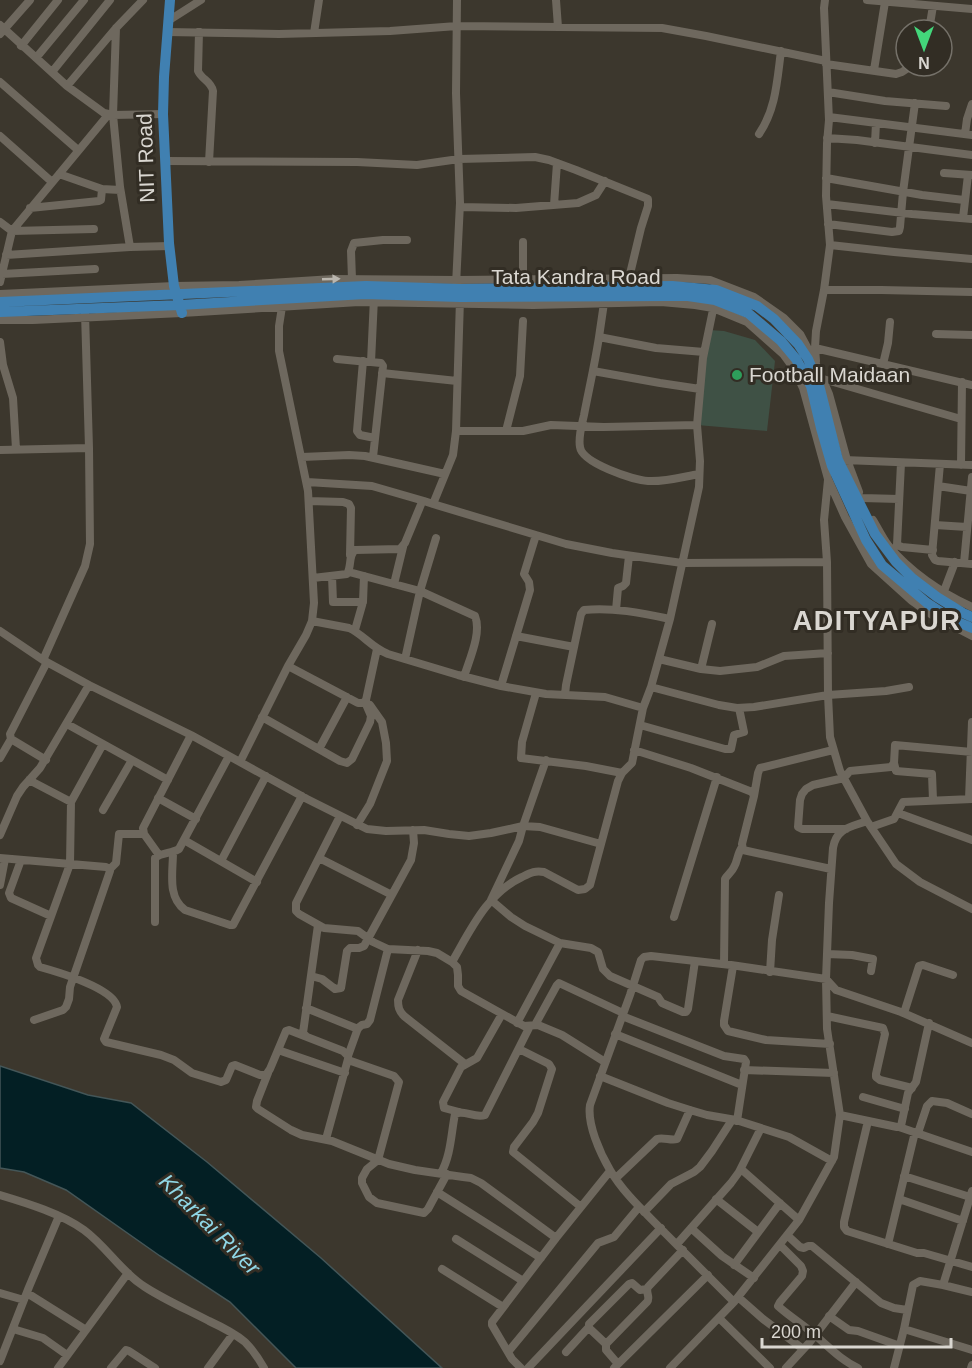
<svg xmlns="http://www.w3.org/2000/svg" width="972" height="1368" viewBox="0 0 972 1368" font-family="Arial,sans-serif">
<rect width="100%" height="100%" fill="#3c372d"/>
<!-- green -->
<path fill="#3f5145" d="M709,330L724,331L755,340L775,361L767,431L697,425Z"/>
<!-- water -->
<path fill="#031f24" stroke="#445658" stroke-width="1.5" d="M0,1066L88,1095L131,1103L207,1162L321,1258L442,1368H296L230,1302L160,1256L66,1190L24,1172L0,1168Z"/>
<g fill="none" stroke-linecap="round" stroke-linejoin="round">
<!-- minor -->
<path stroke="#6e685e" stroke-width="8" d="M556,0L558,27
M867,0L972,9
M168,21L201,0
M0,25L67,86L104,113L113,115L163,114
M116,28L113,115L120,187L130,247
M929,30L933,6
M167,32L279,34L390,31L457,26L662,28L706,36L826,61
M199,32L198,71C202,80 211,81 213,91L209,162
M314,33L319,0
M0,34L30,0
M21,46L58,0
M36,58L84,0
M826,64L896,74L902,72L911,66
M874,70L885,2
M52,72L110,0
M0,82L78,150
M67,86L116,28L143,0
M828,92L885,101L946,106
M829,117L972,135
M759,134C776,109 777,81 781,51
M965,134L967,119L972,104
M0,136L52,182
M827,138L857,140L972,155
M875,143L876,123
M166,161L357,162L417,165L459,159L535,157L549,160L576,170L648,199V206L641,228L629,278
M944,173L972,175
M59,174L102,189
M826,178L922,195L964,200
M827,204L912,214L972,219
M554,205L557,163
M460,207L516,208L578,203L596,195L605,181
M30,208L99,201L101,200L102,189L120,190
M963,218L968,175
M0,222L12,231L94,229
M828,224L892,232L899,231L900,227L903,192L915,103
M830,245L894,252L972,259
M6,255L130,247L170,246
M2,274L95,269
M352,279L351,251L354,243L383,240H407
M523,279V242
M0,282L12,231L108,115
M456,285L460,203L456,93L457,0
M824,290H881L972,292
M0,294L174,286L239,285L333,279L457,280L677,278L710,280L754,297L784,318L800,334L816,364L829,394L847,460L859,492
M460,299L456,431H523L551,425L604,427L697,425
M0,320H33L182,313L359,302L533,305L661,302L695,305L713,308L747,322L783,354L794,369L803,388L828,479L845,517L871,564L912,601L932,615L972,636
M936,334L972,335
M599,337L604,303
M0,342L3,365L13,398L16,449
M815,348L972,385
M337,359L368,362
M363,361L357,431L360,435L375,438
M816,361L815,348L816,331L824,290L830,245L826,196L827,143L829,120L824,8L825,0
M883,364L888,343L890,322
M593,371L660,383L700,389
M382,373L457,381
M823,379L961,419
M456,431L453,455L433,504L566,544L612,553L682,563L827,562
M506,431L520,376L523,321
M0,450L89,448
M302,457L349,455L365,456L445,474
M373,457L383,366L381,363L371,362L374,298
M844,460L972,465
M901,463L897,545L902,547L933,550
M940,464L932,555L935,560L938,561L972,564
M961,465L962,382
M699,474C682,477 665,482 648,481C633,480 582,463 580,447C578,437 582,424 584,415C589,389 595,363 599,337L656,348L704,352
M828,480L824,520L827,562L828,695L886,691L909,687
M307,482L372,486L424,501
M938,486L971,491
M862,498L899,499
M309,501L343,502L349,504L351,508L350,555
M873,520C878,528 882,537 888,545C909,571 941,593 972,607
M935,525L967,527
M964,563L972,477
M349,572L420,591L475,616C482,633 469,660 464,677
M332,576L333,602H363
M313,578L347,574C352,566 348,556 355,550L400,549L405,543L422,502L424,501L433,504
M394,584L403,547
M944,591L955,562
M616,610L618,588L623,586L626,583L629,556
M312,621L349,628C364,635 371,647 388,654L458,675L501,686L546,694L605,697L643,708L651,687L719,705L737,708L754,707L828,695L830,737L840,771L867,821L896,864L920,882L972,909
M355,630L363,602L364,576
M0,631L43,660L89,685L191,735L307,799L367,829L386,831L424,830L449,834L469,836L491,833L523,826L540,827L601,844
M516,636L574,647
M405,659L420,591L436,538
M659,659L701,669L720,671L757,667L784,656L828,653
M43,660L85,566L90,544L89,448L85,313
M288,666L358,703H363L366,700L377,649
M701,669L712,624
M501,686L530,590L529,582L524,574L536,535
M651,687L670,619L699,487L700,461L697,425L703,358L714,305
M536,693L522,742L521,758L586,766L622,773
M565,695L566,685L581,614L584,610C612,607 642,613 670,619
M262,717L340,761L347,763L352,759L370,722L371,716L365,702
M67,724L168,780
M640,725L725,749H731L734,735L744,732L739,708
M103,744L71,802L70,864L36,958L38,965L40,967C58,972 114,988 117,1007L104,1039L106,1042L161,1055L174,1060L192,1073L221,1082L226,1080L232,1066L235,1065L260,1075H266L270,1069L286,1031L289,1030L307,1037
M319,749L347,697
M634,750L691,768L752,792L754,796L742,844L743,850L831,869
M0,758L11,739
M46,760L11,739L10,734L47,662
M546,760L523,826L519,841L491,900L511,917L525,926L560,943L591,948L598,952L603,969L610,976L658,997L662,1003L683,1012H686L688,1009L695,961
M240,762L288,666L306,635L312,621L314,603L308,491L279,351V326L282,307
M894,763L896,771L932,774L933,800
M29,780L71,802
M754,796L758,773L760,768L833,750
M158,798L196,819
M969,799L972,722
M103,810L132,760
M898,813L972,840
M340,816L296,903V911L299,914L324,928L358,931L373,942L388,949L428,951L437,953L452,962L457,967L458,975V986L461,991L524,1026L538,1025L562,1035L605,1062
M357,825L370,804L387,761L386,743L382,722L370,705
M871,827L894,819L903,802L972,799
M846,829H802L798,827L800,800L802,794L806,789L813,785L844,778L850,771L891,767L894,763L895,745L972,752
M0,835L17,796L23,787L40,768L89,685
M184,840L257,882
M173,852C173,872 167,897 185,910L230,925H233L302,796
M159,855L144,834L143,828L191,735
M0,858L106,867L110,869V871L70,987L69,999L66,1007L63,1010L34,1020
M319,858L392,895
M21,860L9,893L11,898L51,916
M221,861L266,776
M110,869L116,863L119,834H144
M0,885L5,859
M674,917L717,777
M155,922V858C162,852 171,854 179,849L229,756
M318,925L303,1033L307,1037L343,1051L348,1056V1059L326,1139
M418,950L398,1000C398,1007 399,1011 404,1016L465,1064
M827,954L852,955L873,959L871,971
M452,962C470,931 487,893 522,877C530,873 535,870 544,872L578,890L585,889L590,885L618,781L622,773L632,763L643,708
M724,964L725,879C727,875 732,872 734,867C738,860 737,854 742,847
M733,966L724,1021V1025L728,1031L766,1040L830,1044
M770,972L772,940L779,895
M311,976L322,979L335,989L341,988L347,951L350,948H359L364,946L411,860L414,843L413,830
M306,1008L358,1029
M904,1013L919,966L923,965L953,975
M622,1016L724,1056L744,1059L746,1062L737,1121
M827,1016L883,1028L885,1034L876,1074V1077L880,1080L912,1088
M517,1023L560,943
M535,1025L557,985L559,983L623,1013
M615,1034L742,1085
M519,1049L549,1064L552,1069L538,1113L533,1122L514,1147L513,1152L581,1207
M278,1050L345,1073
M348,1056L358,1028L362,1025L367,1024L370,1020L388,949
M348,1060L394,1076L399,1082L378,1160L367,1169L362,1178V1183L369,1197L377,1203L424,1213L428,1209L447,1174
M744,1070L834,1073
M268,1073L257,1101L256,1107L258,1109L291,1130L302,1135L332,1141L389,1164L415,1170L463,1177L471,1178L481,1183L556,1238
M600,1076L668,1103L690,1110L707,1115L736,1120L789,1137L832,1161
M863,1097L905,1109
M459,1112L444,1108L443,1102L461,1067L477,1058L502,1014
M840,1115L897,1127L901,1126L908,1093L916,1082L929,1023
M868,1121L844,1222V1227L847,1231L917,1253H924L972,1267
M899,1127L972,1152
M918,1133L927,1106L932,1101L947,1103L972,1114
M741,1169L799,1220
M441,1173C451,1155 451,1134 455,1114C464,1109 475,1119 485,1115L530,1026
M904,1176L970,1197
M616,1178L657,1139C664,1137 671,1141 677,1139L690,1110
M437,1192L541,1258
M0,1195C27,1203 62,1214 84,1230C107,1247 121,1272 145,1287C165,1300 188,1310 209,1321C222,1327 234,1333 245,1342C253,1350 259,1359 264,1368
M716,1199L758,1232
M899,1199L963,1221
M644,1212L671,1184L694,1172L700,1167L712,1151L732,1120
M691,1228L722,1256L754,1278
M787,1235L800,1247L804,1248L808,1246H812L881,1303L894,1308L907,1310
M456,1239L523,1281
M677,1244L731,1183L739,1172L761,1128
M888,1244L915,1132
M780,1245L801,1266L803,1271L802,1276L780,1302L778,1306C790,1317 804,1325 816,1336C830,1348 841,1360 858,1368
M734,1265L780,1203
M442,1269L503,1307
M943,1285L972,1191
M0,1293L24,1300
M27,1293L86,1330
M738,1297L763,1319L803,1349
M734,1302C711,1279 688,1256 665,1233C646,1213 624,1194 610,1170C600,1153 587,1124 590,1105L630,995L641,960L644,957L651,956L731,965L826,979L836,990L901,1012L972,1043
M829,1316L849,1330L858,1331L900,1346
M719,1318L770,1368
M13,1329L43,1338L67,1355
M904,1329L972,1350
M606,1344L589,1328V1324L629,1284L632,1283L640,1290L647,1289
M508,1352L598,1243L614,1237L639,1207
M566,1352L588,1328
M0,1361L29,1287L59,1216
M618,1364L606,1350V1344L647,1302C651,1297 645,1293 648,1287L683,1250
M58,1368L128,1273
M111,1368L126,1350L129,1351L155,1368
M208,1368L233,1334
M521,1368L512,1359L492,1325V1322L556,1238L610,1171
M528,1368L661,1228
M614,1368L708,1275
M670,1368L734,1302L799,1220L834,1157L840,1115L827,1029L826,979L829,903L833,848C836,828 851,827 867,821
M786,1368L809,1343L856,1282
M894,1368L904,1329L913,1285L920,1281L943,1285L972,1292
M971,1368L972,1365"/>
<!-- major -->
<path stroke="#4080b1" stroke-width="10" d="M170,0L164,77L163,114L169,243L174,286L182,313
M0,302L366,286L460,289L672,286L716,290L757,306L774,319L798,344L808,359L819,385L838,460L875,534L896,562L912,578L937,597L963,613L972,617
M0,312L180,305L365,294L460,297L670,296H688L715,300L748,313L781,341L796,359L811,386L821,428L832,466L866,540L882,565L927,603L953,620L972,628"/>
</g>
<!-- one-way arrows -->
<defs><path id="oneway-solid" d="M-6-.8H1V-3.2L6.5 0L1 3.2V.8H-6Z" transform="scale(1.5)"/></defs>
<use fill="#bab6ae" href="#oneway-solid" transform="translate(331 279) rotate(-2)"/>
<!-- markers -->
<circle fill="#2e9e5b" stroke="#322d24" stroke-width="2" cx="737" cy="375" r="6"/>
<g text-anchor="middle" stroke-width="6" stroke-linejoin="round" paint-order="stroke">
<!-- street labels -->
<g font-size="21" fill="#dad7d1" stroke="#322d24">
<text transform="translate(146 158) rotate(-92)" y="7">NIT Road</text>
<text x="576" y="284">Tata Kandra Road</text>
</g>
<!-- poi labels -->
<g font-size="21" fill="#dad7d1" stroke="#322d24" text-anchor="start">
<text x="749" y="382">Football Maidaan</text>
</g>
<!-- water labels -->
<g font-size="22" font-style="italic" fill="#90d7e6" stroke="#322d24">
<text transform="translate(210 1224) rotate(45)" y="8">Kharkai River</text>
</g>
<!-- district labels -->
<g font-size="27" font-weight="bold" letter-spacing="1.5" fill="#dad7d1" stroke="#322d24">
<text x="877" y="630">ADITYAPUR</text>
</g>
</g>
<!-- north arrow -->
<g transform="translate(924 48) rotate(180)"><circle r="28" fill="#322d24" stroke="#757169" stroke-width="1.5"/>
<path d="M0-4.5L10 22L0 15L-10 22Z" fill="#43d77b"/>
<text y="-9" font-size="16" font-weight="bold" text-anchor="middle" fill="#dad7d1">N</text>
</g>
<!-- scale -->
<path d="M762 1338v9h189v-9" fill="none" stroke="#dad7d1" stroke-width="3"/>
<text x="771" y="1338" font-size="18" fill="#dad7d1" stroke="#322d24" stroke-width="4.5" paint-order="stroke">200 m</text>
</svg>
